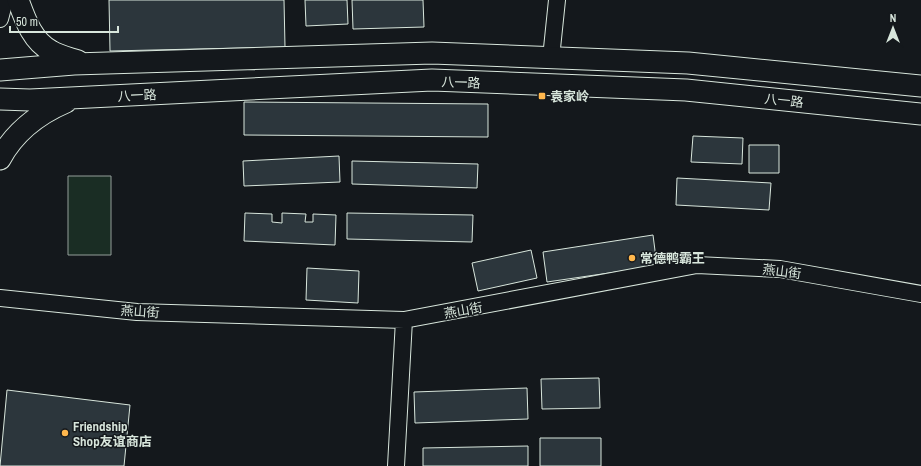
<svg xmlns="http://www.w3.org/2000/svg" width="921" height="466" viewBox="0 0 921 466" font-family="'Archivo Narrow','Noto Sans SC',sans-serif">
<rect width="100%" height="100%" fill="#14181c"/>
<!-- green -->
<path fill="#1a2d24" stroke="#939e99" d="M68,176H111V255H68Z"/>
<!-- building -->
<path fill="#2c363c" stroke="#d8e6dc" d="M109,0H284L285,47L110,51Z
M305,0H347L348,24L306,26Z
M352,0H423L424,27L353,29Z
M244,102L488,104V137L244,135Z
M693,136L743,138L742,164L691,162Z
M749,145H779V173H749Z
M339,156L340,182L244,186L243,161Z
M352,161L478,164L477,188L352,184Z
M677,178L771,183L769,210L676,205Z
M245,213L272,214V222L282,223V213L306,214L305,222H313V214L336,215L335,245L244,241Z
M347,213L473,215L472,242L347,239Z
M653,235L657,266L547,282L543,252Z
M531,250L537,278L478,291L472,263Z
M307,268L359,271L358,303L306,300Z
M599,378L600,408L542,409L541,379Z
M527,388L528,419L415,423L414,392Z
M7,390L130,405L124,466H0Z
M540,438H601V466H540Z
M528,446V466H423V448Z"/>
<g fill="none" stroke-linecap="round" stroke-linejoin="round">
<!-- minor casing -->
<g stroke="#d8e6dc" stroke-width="18">
<path id="minor" d="M0,19L5,0
M551,58L557,0
M0,298L137,312L404,320L697,265L780,269L921,294
M396,466L404,320"/>
</g>
<!-- major casing -->
<g stroke="#d8e6dc" stroke-width="23">
<path id="major" d="M18,0C25,19 32,41 51,51C59,56 69,58 78,61
M0,70L74,64L432,53L688,63L921,86
M0,99L30,100L432,80L686,90L921,114
M0,159C15,131 38,114 66,102"/>
</g>
<!-- minor -->
<use href="#minor" stroke="#14181c" stroke-width="16"/>
<!-- major -->
<use href="#major" stroke="#14181c" stroke-width="21"/>
</g>
<!-- markers -->
<g fill="#ffb74d" stroke="#14181c" stroke-width="1.5">
<rect x="538" y="92" width="8" height="8" rx="2"/>
<circle cx="632" cy="258" r="4"/>
<circle cx="65" cy="433" r="4"/>
</g>
<g text-anchor="middle" stroke-width="3" stroke-linejoin="round" paint-order="stroke">
<!-- street labels -->
<g font-size="13" fill="#d8e6dc" stroke="#14181c">
<text transform="translate(461 82) rotate(2)" y="5">八一路</text>
<text transform="translate(137 95) rotate(-3)" y="5">八一路</text>
<text transform="translate(784 100) rotate(6)" y="5">八一路</text>
<text transform="translate(782 271) rotate(7)" y="5">燕山街</text>
<text transform="translate(463 310) rotate(-10)" y="5">燕山街</text>
<text transform="translate(140 311) rotate(4)" y="5">燕山街</text>
</g>
<!-- poi labels -->
<g font-size="13" font-weight="bold" fill="#d8e6dc" stroke="#14181c" text-anchor="start">
<text x="550" y="101">袁家岭</text>
<text x="640" y="263">常德鸭霸王</text>
<text x="73" y="431">Friendship<tspan x="73" dy="15">Shop友谊商店</tspan></text>
</g>
</g>
<!-- north arrow -->
<g transform="translate(893 28)" stroke="#14181c" stroke-width="3" paint-order="stroke">
<path d="M0-3L7 15L0 10L-7 15Z" fill="#d8e6dc"/>
<text y="-6" font-size="11" font-weight="bold" text-anchor="middle" fill="#d8e6dc">N</text>
</g>
<!-- scale -->
<path d="M10 26v6h108v-6" fill="none" stroke="#d8e6dc" stroke-width="2"/>
<text x="16" y="26" font-size="12" fill="#d8e6dc" stroke="#14181c" stroke-width="3" paint-order="stroke">50 m</text>
</svg>
